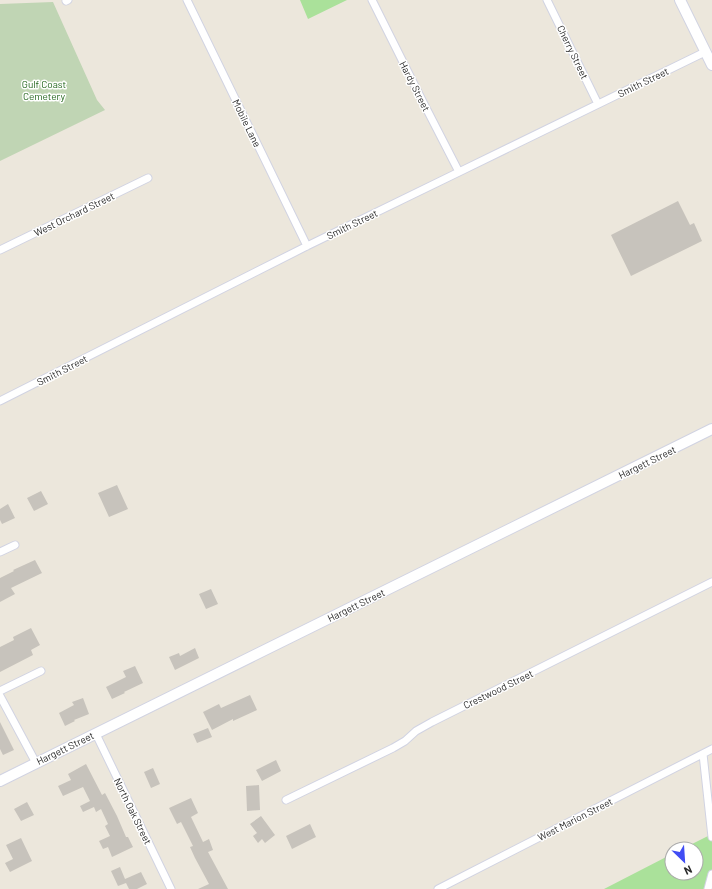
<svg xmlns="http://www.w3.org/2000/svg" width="712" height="889" viewBox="0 0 712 889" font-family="Barlow,sans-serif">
<rect width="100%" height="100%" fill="#ece7dc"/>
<!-- green -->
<path fill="#aae19a" d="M300,0H347L308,19Z
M712,834V889H604L672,854V873H696V849H682Z"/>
<!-- cemetery -->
<path fill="#c0d5b4" d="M53,2L97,100L105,110L0,161V4Z"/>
<!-- building -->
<path fill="#c7c3bc" d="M678,201L690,225L694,223L702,241L631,276L611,235Z
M117,485L128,509L109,517L98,493Z
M41,491L48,504L34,511L27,498Z
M8,504L15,518L2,524L0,520V509Z
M35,560L42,573L11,588L15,594L0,602V578L14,571L13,570Z
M211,589L218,604L206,609L199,594Z
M31,628L40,645L31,650L33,655L0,672V647L14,640L13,637Z
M195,648L199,658L175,670L169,657L179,653L180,656Z
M135,666L143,683L124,692L125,693L112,699L106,687L126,677L123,671Z
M250,695L257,710L233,721V719L212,730L203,712L219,704L221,708Z
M83,698L89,714L74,720L75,721L65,726L59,713L74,705L72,702Z
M0,722L14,750L3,755L0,749Z
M208,728L212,737L197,743L193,734Z
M276,760L281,771L262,781L256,770Z
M86,764L102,795L105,793L117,816L126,837H128L133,847L112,857L108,847L103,849L99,841L110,836L105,826L108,824L101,809L96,812L94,807L83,812L80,806L90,801L83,787L63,796L58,786L71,780L68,774Z
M153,768L160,784L151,788L144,772Z
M259,785L260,810L247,811L246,786Z
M191,798L198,813L191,817L203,842L209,839L213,850L208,852L228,889H198L209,884L195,858L190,847L193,846L181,822L177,824L169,808Z
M27,802L34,815L21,821L14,809Z
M261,816L275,835L265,843L262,839L258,843L253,836L257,833L250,824Z
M310,824L316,837L292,849L286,836Z
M21,838L32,861L10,872L5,863L13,859L6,845Z
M120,867L125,879L141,872L147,884L137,889H129L126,883L118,886L111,871Z"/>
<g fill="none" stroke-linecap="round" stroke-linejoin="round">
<!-- street casing -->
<g stroke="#d1d3e2" stroke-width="9">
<path id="street" d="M187,0L307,246
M372,0L423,102L459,172
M547,0L598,104
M66,1L68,0
M0,250L148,178
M0,401L307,246L459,172L705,52
M0,552L15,545
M0,691L41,671
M0,696L36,763
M96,734L171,889
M703,754L712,837
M286,800L393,748L405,741L416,731L432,722L712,582
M438,889L712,749
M708,889L712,874"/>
</g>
<!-- secondary casing -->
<g stroke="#d1d3e2" stroke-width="12">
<path id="secondary" d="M680,0L712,65
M0,781L712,429"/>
</g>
<!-- street -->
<use href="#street" stroke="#fff" stroke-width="7"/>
<!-- secondary -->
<use href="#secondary" stroke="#fff" stroke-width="10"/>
</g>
<g text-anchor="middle" stroke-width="3" stroke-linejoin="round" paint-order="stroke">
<!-- street labels -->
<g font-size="10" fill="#2a2a2a" stroke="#fff">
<text transform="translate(573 52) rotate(64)" y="4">Cherry Street</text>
<text transform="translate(643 82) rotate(-26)" y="4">Smith Street</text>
<text transform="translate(415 86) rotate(63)" y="4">Hardy Street</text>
<text transform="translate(247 123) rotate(64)" y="4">Mobile Lane</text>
<text transform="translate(74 214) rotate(-26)" y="4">West Orchard Street</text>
<text transform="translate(352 224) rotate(-26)" y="4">Smith Street</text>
<text transform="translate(62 370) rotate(-27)" y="4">Smith Street</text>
<text transform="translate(647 462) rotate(-26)" y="4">Hargett Street</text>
<text transform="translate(356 605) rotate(-26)" y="4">Hargett Street</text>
<text transform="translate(498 689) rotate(-26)" y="4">Crestwood Street</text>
<text transform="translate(65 748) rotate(-26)" y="4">Hargett Street</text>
<text transform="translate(133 811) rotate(64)" y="4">North Oak Street</text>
<text transform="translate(575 819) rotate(-27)" y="4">West Marion Street</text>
</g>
<!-- park labels -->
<g font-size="10" fill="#22651c" stroke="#fff">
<text x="44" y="88">Gulf Coast<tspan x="44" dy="12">Cemetery</tspan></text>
</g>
</g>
<!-- north arrow -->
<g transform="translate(684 861) rotate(155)"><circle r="19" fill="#ffffff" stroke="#aaaaaa"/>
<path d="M0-3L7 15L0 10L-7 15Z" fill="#414df4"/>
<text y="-6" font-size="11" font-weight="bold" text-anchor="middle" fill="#2a2a2a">N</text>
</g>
</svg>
